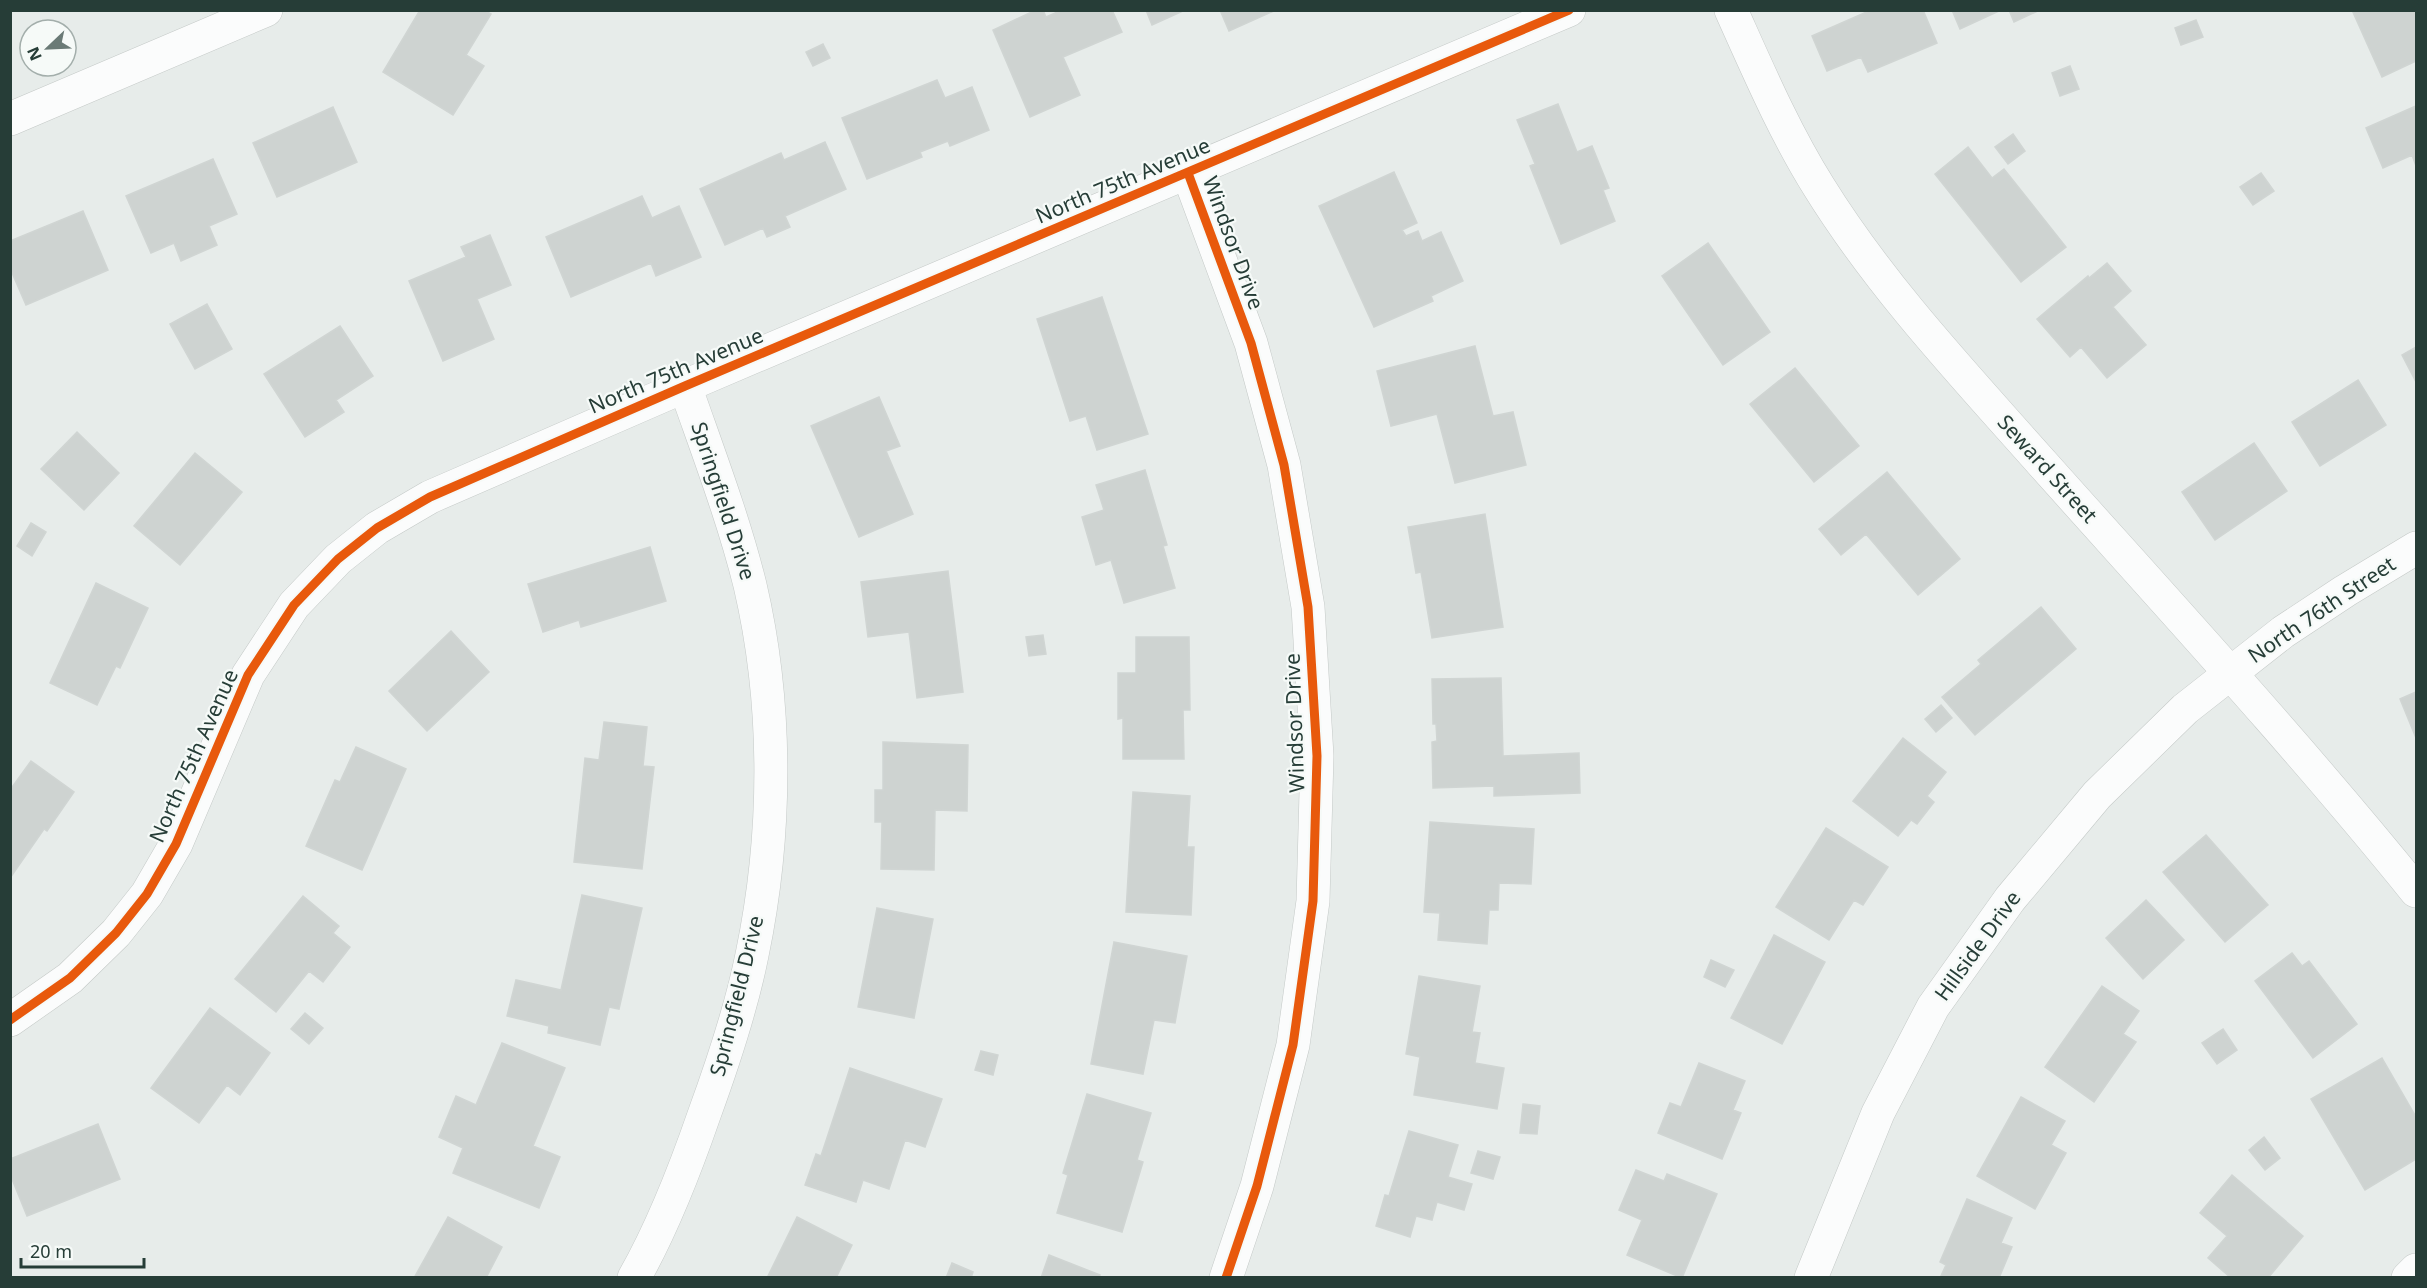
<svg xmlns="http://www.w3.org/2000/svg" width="2427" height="1288" viewBox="0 0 2427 1288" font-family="'Noto Sans',sans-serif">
<rect width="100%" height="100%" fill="#e7ecea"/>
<!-- building -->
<path fill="#ced3d1" stroke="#d0d5d3" stroke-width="1.5" d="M420,10H484L491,14L466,55L484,66L453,115L383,72Z
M1036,10H1043L1046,17L1062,10H1112L1122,32L1063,57L1080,95L1030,117L993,30Z
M1146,10H1185L1152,25Z
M1220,10H1276L1229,31Z
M1871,10H1923L1937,43L1868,72L1861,57L1827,71L1812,36Z
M1952,10H2001L1960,29Z
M2009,10H2040L2014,22Z
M2352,10H2416V61L2382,77Z
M2196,20L2203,37L2181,45L2175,28Z
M823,44L830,58L813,66L806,52Z
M2070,66L2079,89L2060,96L2052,73Z
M937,80L945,98L972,87L989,130L950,146L948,141L920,152L922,157L867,179L842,118Z
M1558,104L1577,152L1592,146L1609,188L1603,190L1615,221L1561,244L1530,166L1535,164L1517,120Z
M2416,106V166L2412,155L2383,168L2366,128Z
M333,107L357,162L277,197L253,143Z
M2013,134L2025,151L2008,164L1995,147Z
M825,142L846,189L785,216L790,227L767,237L763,228L725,245L700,189L781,153L784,160Z
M1968,147L1992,178L2004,169L2066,247L2021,282L1935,174Z
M213,159L237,214L209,226L217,245L181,261L174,243L151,253L126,196Z
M1394,172L1417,223L1402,230L1406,236L1418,231L1422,241L1441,232L1463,281L1431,296L1433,301L1374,327L1319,206Z
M2261,173L2274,191L2253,205L2240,187Z
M642,196L652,218L679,206L701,257L656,276L651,263L571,297L546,237Z
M83,211L108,270L26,305L10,268V241Z
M490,235L511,285L477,299L494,339L443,361L409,281L466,257L461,247Z
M1708,243L1770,332L1723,365L1662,276Z
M2107,263L2131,291L2113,307L2146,345L2107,378L2081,347L2070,357L2037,319L2088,276L2089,278Z
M1102,297L1148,434L1097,450L1086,416L1070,421L1037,319Z
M207,304L232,349L195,369L170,324Z
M340,326L373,376L336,400L344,412L305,437L264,374Z
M1475,346L1493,416L1513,412L1526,465L1455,483L1437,414L1391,426L1377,371Z
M2416,347V382L2402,355Z
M1795,368L1859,446L1814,482L1750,404Z
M2358,380L2386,425L2320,466L2292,422Z
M879,397L900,446L886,451L913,514L859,537L811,426Z
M77,432L119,473L84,510L41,469Z
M2254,443L2287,491L2215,540L2182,492Z
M195,453L242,492L180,565L134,526Z
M1145,470L1167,545L1163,546L1175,588L1124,603L1111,560L1096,565L1082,517L1104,510L1096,485Z
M1887,472L1960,559L1918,595L1866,534L1841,555L1819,529Z
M1485,514L1503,627L1432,638L1421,572L1416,573L1408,527Z
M31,523L46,532L32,556L17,546Z
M650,547L666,601L581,627L579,620L543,632L528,584Z
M948,571L963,692L917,698L909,632L868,637L861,582Z
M96,583L148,608L120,668L116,666L97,705L50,683Z
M2041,607L2076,649L1975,735L1942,697L1981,664L1978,660Z
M451,631L489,672L427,731L389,691Z
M1043,635L1046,654L1029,656L1026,637Z
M1136,637H1189L1190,710H1183L1184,759H1123V718L1118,719V673H1136Z
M1501,678L1503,756L1579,753L1580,793L1494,796V786L1433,788L1432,742L1437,741L1436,724H1433L1432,679Z
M2416,692V738L2400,699Z
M1941,705L1952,718L1936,732L1925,719Z
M604,722L647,727L643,766L654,767L642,869L574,862L585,758L599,760Z
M1903,738L1946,772L1927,796L1934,802L1917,824L1911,820L1898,836L1853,801Z
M883,742L968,745L967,811L935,810L934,870L881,869L882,822H875V790H883Z
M356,747L406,769L362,870L306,846L335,780L340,782Z
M31,761L74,792L47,831L44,829L10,878V790Z
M1133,792L1190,796L1187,847H1194L1191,915L1126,912Z
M1430,822L1534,829L1531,884L1499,883L1498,910H1489L1487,944L1438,940L1440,913L1424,912Z
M1826,828L1888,867L1863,905L1854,900L1829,940L1776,907Z
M2206,835L2268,905L2225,942L2163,872Z
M582,895L642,908L619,1009L609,1007L600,1045L548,1033L549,1026L507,1016L516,980L561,990Z
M303,896L339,926L333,933L350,947L323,982L309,971L276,1012L235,979Z
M2146,900L2184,940L2143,979L2106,938Z
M877,908L933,919L914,1018L858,1007Z
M1774,935L1825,962L1782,1044L1731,1018Z
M1114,942L1187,956L1175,1023L1154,1020L1143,1074L1091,1064Z
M2292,953L2302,966L2309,961L2357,1024L2313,1058L2255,981Z
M1711,960L1734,970L1725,987L1704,977Z
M1419,976L1480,986L1472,1032L1480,1033L1475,1063L1504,1068L1497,1109L1414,1095L1420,1057L1406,1054Z
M2102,986L2139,1011L2123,1034L2136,1042L2094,1102L2045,1067Z
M210,1008L270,1053L240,1095L227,1085L199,1123L151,1088Z
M305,1013L323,1028L309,1044L291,1029Z
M2223,1029L2237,1050L2217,1064L2202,1043Z
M502,1043L565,1068L533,1146L560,1157L539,1208L453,1173L463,1148L439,1137L456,1096L476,1105Z
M981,1051L998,1055L993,1075L975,1070Z
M2382,1058L2416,1117V1159L2365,1190L2311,1099Z
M1699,1063L1745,1081L1733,1110L1741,1113L1722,1159L1658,1133L1670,1103L1681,1107Z
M850,1068L942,1099L925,1147L905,1140L889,1189L863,1180L856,1202L805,1185L816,1154L821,1156Z
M1087,1094L1151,1113L1137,1160L1143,1162L1122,1232L1057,1213L1068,1175L1063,1173Z
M2021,1097L2065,1121L2051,1145L2066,1153L2035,1209L1977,1176Z
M1523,1104L1540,1106L1537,1134L1520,1133Z
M98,1124L120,1179L27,1216L10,1174V1159Z
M1409,1131L1458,1145L1448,1177L1472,1184L1464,1210L1437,1202L1432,1220L1416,1216L1410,1237L1376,1226L1385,1195L1389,1196Z
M2264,1137L2280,1158L2265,1170L2249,1150Z
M1478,1151L1500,1157L1493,1179L1471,1173Z
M1636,1170L1664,1181L1667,1174L1717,1194L1682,1278L1627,1255L1642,1220L1619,1210Z
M2232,1175L2303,1236L2268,1278H2231L2208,1258L2227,1236L2200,1213Z
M1967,1199L2012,1218L2001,1243L2012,1247L1999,1278H1940L1946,1265L1940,1262Z
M448,1217L502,1247L486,1278H414Z
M797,1217L852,1245L836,1278H767Z
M1049,1255L1100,1275L1099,1278H1041Z
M952,1263L973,1272L971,1278H946Z"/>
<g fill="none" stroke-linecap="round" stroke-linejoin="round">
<!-- minor casing -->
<g stroke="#c4c9c7" stroke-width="34">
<path id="minor" d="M1731,10C1758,70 1784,131 1819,187C1881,287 1964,375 2042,463C2168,604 2297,744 2416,891
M10,119L266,10
M1188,173L1251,343L1284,465L1308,607L1317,756L1313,901L1293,1045L1257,1186L1226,1278
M10,1020L70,978L116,933L147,894L176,844L248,675L294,605L338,559L377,528L430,497L685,386L1569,10
M634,1278C663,1227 685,1170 704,1115C723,1063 741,1010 752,955C777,835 778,705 750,585C733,517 708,452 685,386
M1811,1278L1878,1113L1933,1007L2010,899L2097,795L2185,709L2283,632L2345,591L2416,548
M2408,1278L2416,1270"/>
</g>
<!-- minor -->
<use href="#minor" stroke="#fbfcfc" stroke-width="33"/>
<!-- cycleway casing -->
<g stroke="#f6faf8" stroke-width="13">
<path id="cycleway" d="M1188,173L1251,343L1284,465L1308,607L1317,756L1313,901L1293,1045L1257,1186L1226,1278
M10,1020L70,978L116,933L147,894L176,844L248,675L294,605L338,559L377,528L430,497L685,386L1569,10"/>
</g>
<!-- cycleway -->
<use href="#cycleway" stroke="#e8590c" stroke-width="9"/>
</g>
<g text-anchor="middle" stroke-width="4.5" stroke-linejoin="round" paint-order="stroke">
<!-- street labels -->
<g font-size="21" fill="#263d37" stroke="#f6faf8">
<text transform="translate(1123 181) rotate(-23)" y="7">North 75th Avenue</text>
<text transform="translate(1233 243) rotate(70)" y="7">Windsor Drive</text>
<text transform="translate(676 371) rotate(-23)" y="7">North 75th Avenue</text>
<text transform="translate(2047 469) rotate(48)" y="7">Seward Street</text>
<text transform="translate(723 501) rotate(72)" y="7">Springfield Drive</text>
<text transform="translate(2322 610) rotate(-34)" y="7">North 76th Street</text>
<text transform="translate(1295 723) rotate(-92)" y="7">Windsor Drive</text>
<text transform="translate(194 756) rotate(-66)" y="7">North 75th Avenue</text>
<text transform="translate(1978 946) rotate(-54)" y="7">Hillside Drive</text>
<text transform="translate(737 996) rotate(-76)" y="7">Springfield Drive</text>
</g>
</g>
<!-- border -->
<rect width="2427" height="1288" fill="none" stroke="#263d37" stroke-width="24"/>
<!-- north arrow -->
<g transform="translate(48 48) rotate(247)"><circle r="28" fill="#f6faf8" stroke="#a3aeab" stroke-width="1.5"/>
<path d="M0-4.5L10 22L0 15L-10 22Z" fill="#6a7a76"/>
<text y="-9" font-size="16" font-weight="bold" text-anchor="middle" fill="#263d37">N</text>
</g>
<!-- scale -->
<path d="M21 1258v9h123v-9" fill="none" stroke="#263d37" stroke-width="3"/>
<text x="30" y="1258" font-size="18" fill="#263d37" stroke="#f6faf8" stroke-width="4.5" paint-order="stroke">20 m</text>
</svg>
